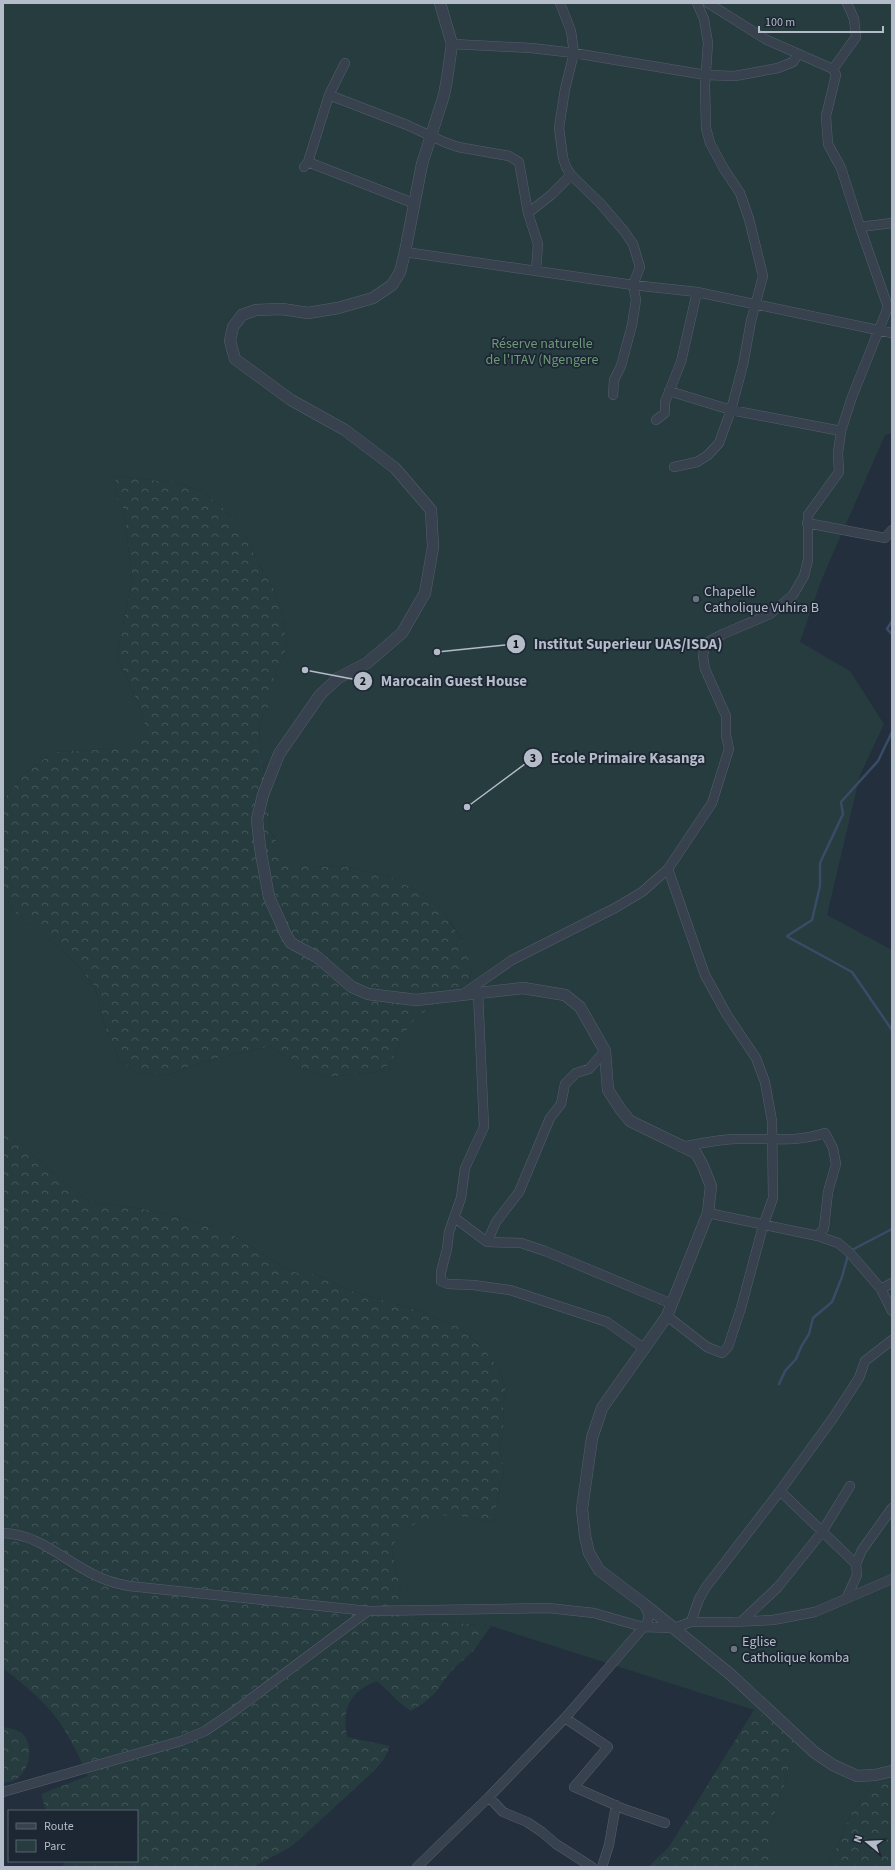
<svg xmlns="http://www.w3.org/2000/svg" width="895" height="1870" viewBox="0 0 895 1870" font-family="'Source Sans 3',sans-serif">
<defs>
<pattern id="forest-crowns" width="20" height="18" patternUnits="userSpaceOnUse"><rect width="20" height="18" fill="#263c3f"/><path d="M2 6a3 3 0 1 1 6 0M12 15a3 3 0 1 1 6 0" fill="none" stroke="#435659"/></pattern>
</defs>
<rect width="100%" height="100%" fill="#242f3e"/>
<!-- forest -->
<path fill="url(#forest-crowns)" d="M115,476L179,483L203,492L222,507L240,526L261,568L274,589L281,609L287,644L284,657L277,668L273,681V694L269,706L262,717L259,731L265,782L270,799L269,830L278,843L311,866L348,867L393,878L423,894L442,910L463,942L469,958L472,972L467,985L436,1005L403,1035L397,1051L389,1065L375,1072L329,1077L300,1068L271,1046L202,1062L168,1075L137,1073L120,1061L105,1027L95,987L79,967L54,943L17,914L3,895V800L22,776L53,752L112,749L143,715L117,656L132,579L124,510L117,499Z
M3,1128L59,1178L90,1202L150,1210L227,1231L280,1265L298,1273L313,1274L330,1280L348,1290L413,1309L457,1326L483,1348L500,1370L506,1392L503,1407L504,1424L500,1445L504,1471L496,1507V1518L488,1523L469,1517L392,1549L401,1593L397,1605L416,1619L491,1626L474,1650L452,1670L435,1693L424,1703L411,1711C397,1702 389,1691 377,1681C349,1692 342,1708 347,1737L390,1746L384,1759L375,1770L300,1839L289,1848L253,1867H62L66,1861H137V1811H46L41,1794L88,1776C77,1753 67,1730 51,1711C38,1696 19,1681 3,1668Z
M754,1710L797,1735L786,1780L769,1831V1867H648L669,1847Z
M3,1727C8,1728 14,1729 18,1731C36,1739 31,1772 15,1780C12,1782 7,1782 3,1783Z
M892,1759V1867H828L853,1810Z"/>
<!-- green -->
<path fill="#263c3f" d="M3,3H892V433L885,435L821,581L800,642L850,671L884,724L860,775L827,915L892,950V1759L853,1810L828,1867H769V1831L786,1780L796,1735L754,1710L491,1626L416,1619L397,1605L401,1593L392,1549L398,1535L415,1524L439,1515L469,1517L488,1523L496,1518V1507L504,1471L500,1445L504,1424L503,1407L506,1392L500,1370L483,1348L457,1326L413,1309L348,1290L330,1280L313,1274L298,1273L280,1265L227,1231L150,1210L90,1202L59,1178L3,1128V895L17,914L54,943L79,967L95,988L105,1027L120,1061L137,1073L168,1075L202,1062L271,1046L300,1068L329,1077L374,1072L389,1065L397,1051L403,1035L416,1017L467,985L472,972L463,942L454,927L442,910L423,894L393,878L348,867L311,866L285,861L277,852L278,842L269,830L270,799L265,782L259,731L262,717L269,706L273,694V681L277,668L284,657L287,644L281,609L274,589L261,568L240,526L222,507L203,492L179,483L115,476L117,499L124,510L132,579L117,656L143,715L146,732L135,743L112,749L53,752L22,776L3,800Z"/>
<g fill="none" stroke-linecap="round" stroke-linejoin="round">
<!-- stream -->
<path stroke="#394c67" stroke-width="2.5" d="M892,621L887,629L892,634
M787,936L812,920L820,886V863L843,814L841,802L878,761L892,732
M788,937L852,972L892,1030
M850,1251L892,1229
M779,1384L785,1371L796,1359L801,1347L809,1334L813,1318L832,1302L842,1277L848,1255"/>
<!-- minor casing -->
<g stroke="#565f6c" stroke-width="10">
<path id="minor" d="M560,3L571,31L574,53L565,89L559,128L563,158L566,167L571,175L600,203L624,231L633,244L640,267L633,285L636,300L632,325L621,366L614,380L613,395
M708,3L767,40L833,69
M452,44L531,48L574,53L706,75L735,76L778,68L793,62L798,54
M329,95L407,125L444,142L458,147L509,156L519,162L528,213L538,244L536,271
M308,162L413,203
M304,167L308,162L329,95L345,63
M528,213L551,195L571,175
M860,227L892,223
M405,252L633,285L697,292L892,333
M669,391L731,410L841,431
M656,420L665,413V402L681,362L697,292
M674,467L697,462L708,455L719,443L731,410L743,365L751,321L763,276L749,219L740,193L724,169L710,143L706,128L705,85L708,43L704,19L697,3
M807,523L885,538L892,530
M478,992L484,1127L465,1168L461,1198L449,1232L447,1249L441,1272V1281L448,1284L473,1285L510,1290L607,1322L645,1349
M463,994L512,960L615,908L642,892L668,869L712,803L729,749L726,735V716L705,669L703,656L705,646L708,642L723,634L770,614L793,595L804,576L808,560V515L839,472L838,453L841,431L852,397L888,307L860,227L841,168L828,144L826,116L836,75L833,69L856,37L854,19L847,3
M680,1147C699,1144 719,1139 738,1139C768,1138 795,1143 825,1133L833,1148L836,1164L828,1192L824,1228L818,1236
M708,1213L818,1236L838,1243L849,1252L881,1289L892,1311
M455,1218L487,1242L521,1243L545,1251L672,1304
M487,1242L496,1222L519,1192L550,1118L561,1104L565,1084L576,1073L589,1069L605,1051
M881,1289L892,1283
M667,1316L707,1347L722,1353L728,1347L741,1308L763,1226L773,1198L772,1121L765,1082L756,1058L727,1015L705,975L668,869
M780,1491L856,1564
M3,1533C41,1534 66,1563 99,1577C109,1582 119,1584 129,1586L368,1611L548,1608L594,1613L643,1627L674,1628L691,1622H731L773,1620L815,1612L892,1579
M847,1597L857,1575L856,1564L862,1550L892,1508
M742,1621L778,1587L822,1532L850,1486
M691,1622L699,1599L706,1587L780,1491L833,1418L859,1378L865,1361L892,1340
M565,1718L608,1747L574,1787L624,1809L665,1823
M3,1792L181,1741L205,1731L233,1712L368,1611
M489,1797L503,1812L527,1822L542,1832L556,1844L592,1867
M417,1867L489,1797L565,1718L647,1623L649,1615L644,1605
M602,1867L609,1845L616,1805"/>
</g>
<!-- tertiary casing -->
<g stroke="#565f6c" stroke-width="12">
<path id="tertiary" d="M440,3L452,44L447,79L444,95L422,164L405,252L400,272L392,285L373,298L338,308L308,313L282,309L256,310L242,315L233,327L230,341L235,359L291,400L345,430L395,468L431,510L433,547L425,593L402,633L367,663L338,678L320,695L279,754L263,795L257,819L260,848L269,897L286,935L291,943L317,957L352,987L368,994L416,1000L523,988L565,995L580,1007L605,1051L608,1090L621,1110L630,1121L696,1153L703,1166L711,1186L708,1213L667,1316L602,1408L592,1438L582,1509L585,1536L589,1553L599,1570L644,1604L730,1674L814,1752L833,1765L857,1776L875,1775L892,1771"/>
</g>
<!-- minor -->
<use href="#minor" stroke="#38414e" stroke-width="9"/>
<!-- tertiary -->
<use href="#tertiary" stroke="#38414e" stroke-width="11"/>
</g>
<!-- markers -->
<g fill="#6b7280" stroke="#1d2633" stroke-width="1.5">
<circle cx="696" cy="599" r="4"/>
<circle cx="734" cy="1649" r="4"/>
</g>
<g text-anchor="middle" stroke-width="3.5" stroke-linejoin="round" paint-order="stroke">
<!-- park labels -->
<g font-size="14" fill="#6b9a76" stroke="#1d2633">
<text x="542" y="348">Réserve naturelle<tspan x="542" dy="16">de l'ITAV (Ngengere</tspan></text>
</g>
<!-- poi labels -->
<g font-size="14" fill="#b4bcc9" stroke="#1d2633" text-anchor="start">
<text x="704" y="596">Chapelle<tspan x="704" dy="16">Catholique Vuhira B</tspan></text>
<text x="742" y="1646">Eglise<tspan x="742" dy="16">Catholique komba</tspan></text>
</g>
</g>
<!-- callouts -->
<path fill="none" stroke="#b4bcc9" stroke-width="1.5" d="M437 652L516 644M305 670L363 681M467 807L533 758"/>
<g fill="#b4bcc9" stroke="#1d2633" stroke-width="1.5">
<circle cx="437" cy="652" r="4"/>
<circle cx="305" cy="670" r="4"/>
<circle cx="467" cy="807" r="4"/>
<circle cx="516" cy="644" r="10"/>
<circle cx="363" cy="681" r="10"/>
<circle cx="533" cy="758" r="10"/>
</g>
<g font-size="12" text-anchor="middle" font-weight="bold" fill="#111">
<text x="516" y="648">1</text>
<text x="363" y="685">2</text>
<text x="533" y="762">3</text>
</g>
<g font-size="15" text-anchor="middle" font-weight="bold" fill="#b4bcc9" stroke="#1d2633" stroke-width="3.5" stroke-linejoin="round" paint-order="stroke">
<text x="628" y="649">Institut Superieur UAS/ISDA)</text>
<text x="454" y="686">Marocain Guest House</text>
<text x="628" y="763">Ecole Primaire Kasanga</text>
</g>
<!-- border -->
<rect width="895" height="1870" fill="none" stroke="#b4bcc9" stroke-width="8"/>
<!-- legend -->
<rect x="8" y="1810" width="130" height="52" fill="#1d2633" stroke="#59626f"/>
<rect x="16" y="1823" width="20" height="6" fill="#38414e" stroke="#59626f"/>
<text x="44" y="1830" font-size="12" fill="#b4bcc9">Route</text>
<rect x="16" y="1840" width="20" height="12" fill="#263c3f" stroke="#59626f"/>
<text x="44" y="1850" font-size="12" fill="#b4bcc9">Parc</text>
<!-- north arrow -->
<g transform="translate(867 1842) rotate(288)" stroke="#1d2633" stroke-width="3" paint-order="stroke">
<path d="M0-3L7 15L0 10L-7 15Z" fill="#b4bcc9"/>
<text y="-6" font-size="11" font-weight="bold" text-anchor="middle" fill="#b4bcc9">N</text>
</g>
<!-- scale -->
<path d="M759 26v6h124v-6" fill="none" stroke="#b4bcc9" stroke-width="2"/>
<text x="765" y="26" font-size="12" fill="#b4bcc9" stroke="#1d2633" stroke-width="3" paint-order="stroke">100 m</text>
</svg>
